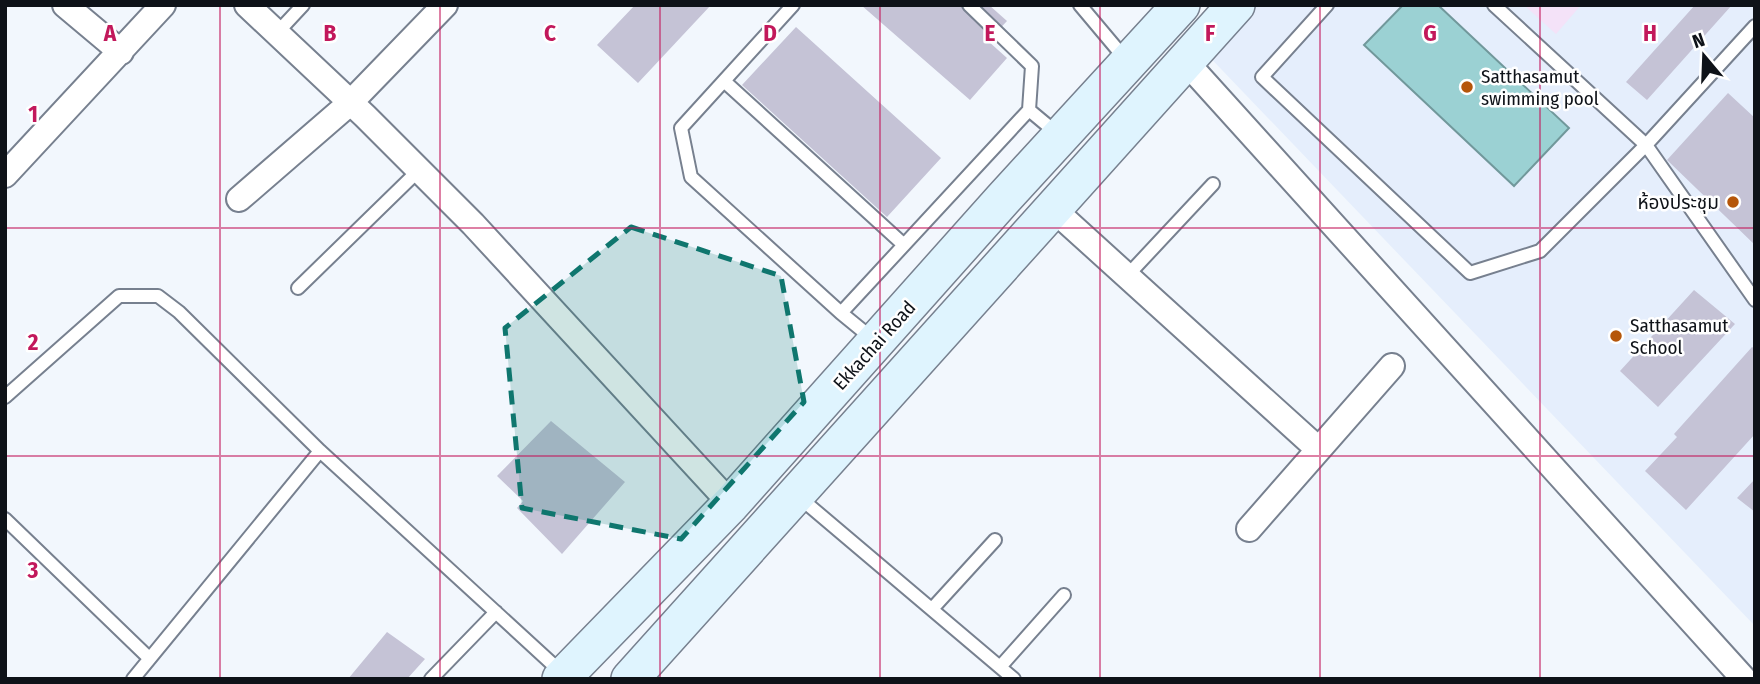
<svg xmlns="http://www.w3.org/2000/svg" width="1760" height="684" viewBox="0 0 1760 684" font-family="'Fira Sans Condensed','Noto Sans Thai',sans-serif">
<rect width="100%" height="100%" fill="#f2f7fd"/>
<!-- built -->
<path fill="#e5eefc" d="M1236,5H1755V626L1199,46Z"/>
<!-- green -->
<path fill="#f4e2f8" d="M1524,5H1581L1556,34Z"/>
<!-- water -->
<path fill="#9bd1d3" stroke="#71989b" stroke-width="2" d="M1403,5H1438L1569,128L1514,186L1364,45Z"/>
<!-- building -->
<path fill="#c5c3d6" d="M635,5H711L638,83L597,45Z
M861,5H989L1007,21L988,41L1007,58L970,100Z
M1695,5H1732L1647,100L1626,82Z
M796,27L941,158L887,217L742,85Z
M1728,93L1755,118V245L1667,160Z
M1694,290L1735,324L1658,407L1620,371Z
M1752,347L1755,349V434L1686,510L1645,471L1677,437L1674,434Z
M551,421L625,482L562,554L517,508L523,501L497,476Z
M1755,479V512L1737,498Z
M387,632L425,659L407,679H348Z"/>
<g fill="none" stroke-linecap="round" stroke-linejoin="round">
<!-- service casing -->
<g stroke="#77808f" stroke-width="16">
<path id="service" d="M793,5L681,128L691,177L841,313L874,340
M969,5L1032,66L1029,110L1059,135
M1080,5L1127,61
M1327,5L1262,77L1470,273L1540,251L1646,145L1755,26
M1494,5L1646,145L1755,300
M276,34L303,5
M724,81L904,245
M1127,276L1213,184
M298,288L419,170
M841,313L1029,110
M5,397L119,296H158L179,312L320,451L561,672
M799,497L1014,679
M5,519L149,658
M932,609L995,540
M1000,667L1064,595
M133,679L320,451
M431,679L496,612"/>
</g>
<!-- minor casing -->
<g stroke="#77808f" stroke-width="28">
<path id="minor" d="M65,5L121,52
M247,5L365,116L473,224L731,504
M1186,62L1744,679
M5,175L163,5
M239,199L350,103L445,5
M1053,209L1318,449
M1249,529L1392,366"/>
</g>
<!-- secondary casing -->
<g stroke="#77808f" stroke-width="40">
<path id="secondary" d="M561,679L731,504L1003,199L1181,5
M630,679L1236,5"/>
</g>
<!-- service -->
<use href="#service" stroke="#fff" stroke-width="12"/>
<!-- minor -->
<use href="#minor" stroke="#fff" stroke-width="24"/>
<!-- secondary -->
<use href="#secondary" stroke="#dff4fe" stroke-width="37"/>
</g>
<!-- marked area -->
<path fill="#0f766e" fill-opacity="0.2" stroke="#0f766e" stroke-width="5" stroke-dasharray="14 9" stroke-linejoin="round" d="M631,227L781,276L804,402L681,539L522,508L505,328Z"/>
<!-- grid -->
<path fill="none" stroke="#c2185b" stroke-width="2" stroke-opacity="0.55" d="M220,5V679M440,5V679M660,5V679M880,5V679M1100,5V679M1320,5V679M1540,5V679M5,228H1755M5,456H1755"/>
<!-- markers -->
<g fill="#b5560a" stroke="#fff" stroke-width="2.5">
<circle cx="1467" cy="87" r="7"/>
<circle cx="1733" cy="202" r="7"/>
<circle cx="1616" cy="336" r="7"/>
</g>
<g text-anchor="middle" stroke-width="5" stroke-linejoin="round" paint-order="stroke">
<!-- poi labels -->
<g font-size="19" fill="#0e1218" stroke="#fff" text-anchor="start">
<text x="1481" y="83">Satthasamut<tspan x="1481" dy="22">swimming pool</tspan></text>
<text x="1719" y="209" text-anchor="end">ห้องประชุม</text>
<text x="1630" y="332">Satthasamut<tspan x="1630" dy="22">School</tspan></text>
</g>
<!-- street labels -->
<g font-size="19" fill="#0e1218" stroke="#fff">
<text transform="translate(874 345) rotate(-48)" y="7">Ekkachai Road</text>
</g>
</g>
<g font-size="23" text-anchor="middle" font-weight="bold" fill="#c2185b" stroke="#fff" stroke-width="5" stroke-linejoin="round" paint-order="stroke">
<text x="110" y="41">A</text>
<text x="330" y="41">B</text>
<text x="550" y="41">C</text>
<text x="770" y="41">D</text>
<text x="990" y="41">E</text>
<text x="1210" y="41">F</text>
<text x="1430" y="41">G</text>
<text x="1650" y="41">H</text>
<text x="33" y="122">1</text>
<text x="33" y="350">2</text>
<text x="33" y="578">3</text>
</g>
<!-- border -->
<rect width="1760" height="684" fill="none" stroke="#0e1218" stroke-width="14"/>
<!-- north arrow -->
<g transform="translate(1704 56) rotate(341)" stroke="#ffffff" stroke-width="5" paint-order="stroke">
<path d="M0-5L12 26L0 18L-12 26Z" fill="#0e1218"/>
<text y="-10" font-size="19" font-weight="bold" text-anchor="middle" fill="#0e1218">N</text>
</g>
</svg>
